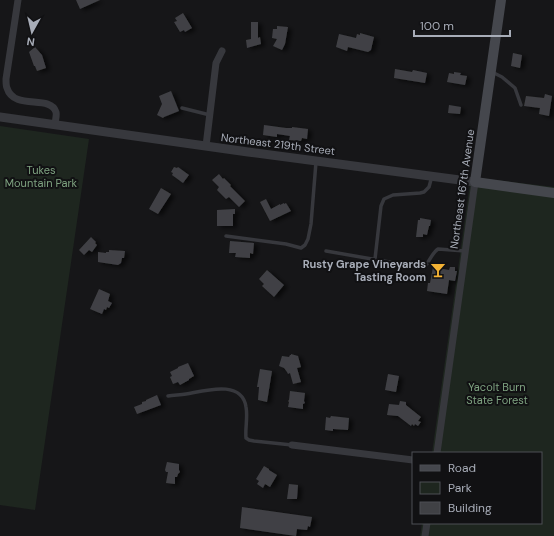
<svg xmlns="http://www.w3.org/2000/svg" width="554" height="536" viewBox="0 0 554 536" font-family="'DM Sans',sans-serif">
<defs>
<filter id="shadow"><feDropShadow dx="4" dy="2" stdDeviation="2" flood-color="#0009"/></filter>
</defs>
<rect width="100%" height="100%" fill="#161618"/>
<!-- green -->
<path fill="#1e261f" d="M0,126L89,139L35,510L0,505Z
M471,177L554,187V536H420L422,523H541V453H432Z"/>
<!-- building -->
<path fill="#404145" filter="url(#shadow)" d="M76,0H100L80,9Z
M183,13L192,28L185,32L184,30L180,32L174,22L177,21L175,18Z
M251,22H258V38L260,37L261,44L247,48L246,40L251,39Z
M277,26L288,27L285,44L282,50L273,46L277,39L272,38L273,29H277Z
M360,33L374,37L371,50L368,52L348,47L347,51L336,47L339,34L356,38L357,34L360,35Z
M35,47L42,55L46,68L37,71L35,66H34L29,52Z
M513,53L522,55L520,68L511,66Z
M395,69L412,72L413,70L427,73L425,83L394,78Z
M454,72L461,73L460,75L467,76L465,85L447,82L449,73L454,74Z
M171,91L179,111L164,117L163,118L157,115L162,104L159,96Z
M545,94L552,96L549,116L539,114L540,108L524,106L526,96L544,98Z
M449,105L461,107L460,114L448,113Z
M264,125L286,128H292V127L308,129L307,139L302,138L301,141L289,140L290,136L277,134V137L263,135Z
M174,167L177,168L178,167L189,175L183,183L172,175L173,173L171,172Z
M219,174L223,179L224,178L231,185L230,186L245,201L239,207L229,197L226,199L217,190L219,187L212,180Z
M161,188L171,194L158,214L149,209Z
M266,199L271,209L280,204V205L284,203V204L286,203L291,211L270,221L260,202Z
M235,209V214H233V226H217V210Z
M420,218L431,220L430,226H429L427,235L423,234V237H416L418,220H420Z
M91,237L96,242L95,243L97,245L92,252L89,250L84,255L79,250Z
M230,241L254,243L253,254L250,253V258L235,257L236,253H229Z
M109,250L125,251L124,258H122L121,263L118,265L98,262V252L106,253V252H109Z
M433,267L449,270L450,267H455V271H457L455,281L449,280L447,294L427,291L428,283H430Z
M267,270L284,285L274,297L262,286L264,284L259,279Z
M99,289L110,294L108,301L112,303L109,308L107,307L106,310L104,309L102,314L90,309Z
M291,354L298,356L301,367L297,368L301,382L293,384L290,373L288,374L287,372L284,368L279,366L282,356L289,357L290,355H291Z
M188,363L194,376L189,379V380L180,385L178,382L173,384L170,377L172,376L170,372L178,368V367Z
M260,369L272,371L267,402L258,400L259,387H257Z
M388,374L399,376L396,392L385,390Z
M290,391L305,393L304,401L305,403L303,404V409L288,407L289,402L288,401L289,400Z
M157,395L161,405L137,414L134,407L142,404V402L146,401V400Z
M400,401L406,402V405L421,417L418,421L421,422L418,426L415,424L414,426L412,424L411,426L398,416L387,415L389,404L399,405Z
M331,416L349,418L348,430L333,429V431L325,430L326,417L330,418Z
M167,462L179,464V470L180,472L178,474L177,477H175V484L166,483L168,472H166L165,470Z
M264,466L269,469V470L277,475L270,487L265,484L263,488L257,484L259,481L256,479Z
M289,484L298,485L297,499H287Z
M242,507L312,517L310,527L308,526L307,530L297,529L296,536L240,528Z"/>
<g fill="none" stroke-linecap="round" stroke-linejoin="round">
<!-- service -->
<path stroke="#37383d" stroke-width="3.5" d="M492,72L502,77L515,88L521,105
M182,108L210,115
M226,236L286,244L301,248L305,245L308,239L311,224L316,162
M326,251L424,268C429,262 432,253 438,249L465,251
M375,259L381,206L384,199L393,195L420,193L424,192L429,187L432,176
M168,396C174,395 180,395 186,394C204,391 242,379 246,407C248,417 245,428 246,438L249,440L254,441L292,445"/>
<!-- minor -->
<path stroke="#37383d" stroke-width="7" d="M18,0L6,79C6,82 6,86 7,88C14,111 50,94 56,112C57,116 55,121 55,125
M206,146L216,63L222,51
M292,445L413,460
M437,453L475,182
M425,536L427,523"/>
<!-- tertiary -->
<path stroke="#37383d" stroke-width="9" d="M0,117L248,152L475,182"/>
<!-- secondary -->
<path stroke="#45474d" stroke-width="10" d="M501,0L475,182L554,193"/>
</g>
<!-- icons -->
<defs>
<g id="bar-bare" transform="scale(1.2)"><path d="M-6-5H6L.8 .8V4.5H3.5V6h-7V4.5H-.8V.8Z" fill="#f2b134" stroke="#111113" stroke-width="2.5" paint-order="stroke"/></g>
</defs>
<g fill-rule="evenodd">
<use href="#bar-bare" x="438" y="270"/>
</g>
<g text-anchor="middle" stroke-width="4" stroke-linejoin="round" paint-order="stroke">
<!-- street labels -->
<g font-size="11" fill="#a8adb8" stroke="#111113">
<text transform="translate(278 144) rotate(7)" y="4">Northeast 219th Street</text>
<text transform="translate(462 189) rotate(-82)" y="4">Northeast 167th Avenue</text>
</g>
<!-- park labels -->
<g font-size="11" fill="#7fa381" stroke="#111113">
<text x="41" y="174">Tukes<tspan x="41" dy="13">Mountain Park</tspan></text>
<text x="497" y="391">Yacolt Burn<tspan x="497" dy="13">State Forest</tspan></text>
</g>
<!-- poi labels -->
<g font-size="11" font-weight="bold" fill="#a8adb8" stroke="#111113" text-anchor="end">
<text x="426" y="268">Rusty Grape Vineyards<tspan x="426" dy="13">Tasting Room</tspan></text>
</g>
</g>
<!-- legend -->
<rect x="412" y="452" width="130" height="72" fill="#111113" stroke="#4d4f55"/>
<rect x="420" y="465" width="20" height="6" fill="#45474d" stroke="#4d4f55"/>
<text x="448" y="472" font-size="12" fill="#a8adb8">Road</text>
<rect x="420" y="482" width="20" height="12" fill="#1e261f" stroke="#4d4f55"/>
<text x="448" y="492" font-size="12" fill="#a8adb8">Park</text>
<rect x="420" y="502" width="20" height="12" fill="#404145" stroke="#4d4f55"/>
<text x="448" y="512" font-size="12" fill="#a8adb8">Building</text>
<!-- north arrow -->
<g transform="translate(32 32) rotate(188)" stroke="#111113" stroke-width="3" paint-order="stroke">
<path d="M0-3L7 15L0 10L-7 15Z" fill="#a8adb8"/>
<text y="-6" font-size="11" font-weight="bold" text-anchor="middle" fill="#a8adb8">N</text>
</g>
<!-- scale -->
<path d="M414 30v6h96v-6" fill="none" stroke="#a8adb8" stroke-width="2"/>
<text x="420" y="30" font-size="12" fill="#a8adb8" stroke="#111113" stroke-width="3" paint-order="stroke">100 m</text>
</svg>
